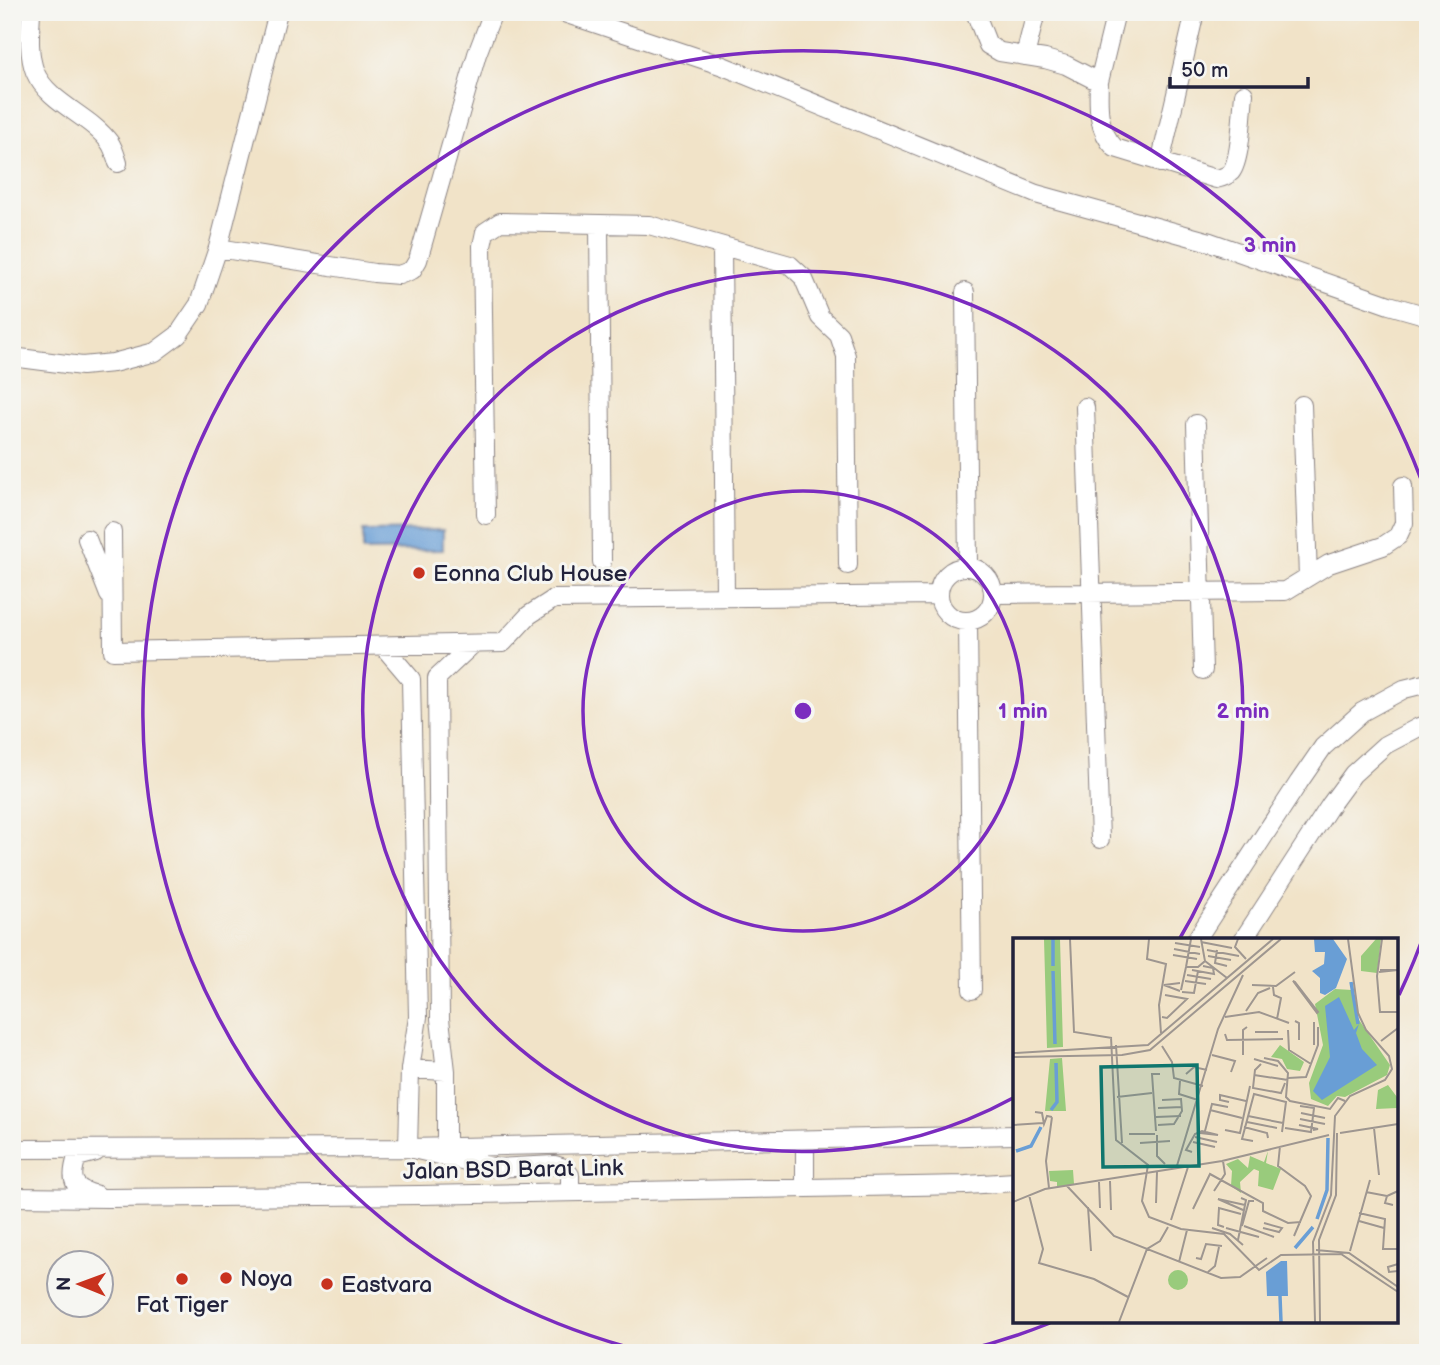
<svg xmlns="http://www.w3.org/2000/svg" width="1440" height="1365" viewBox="0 0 1440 1365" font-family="'Balsamiq Sans',sans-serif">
<rect width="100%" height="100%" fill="#f6f6f2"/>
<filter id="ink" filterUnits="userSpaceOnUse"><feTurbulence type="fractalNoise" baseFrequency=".0143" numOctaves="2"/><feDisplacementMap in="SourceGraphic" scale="14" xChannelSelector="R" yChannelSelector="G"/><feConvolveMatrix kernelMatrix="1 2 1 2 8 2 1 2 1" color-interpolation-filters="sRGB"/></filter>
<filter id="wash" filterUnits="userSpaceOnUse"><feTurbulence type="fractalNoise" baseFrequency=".00686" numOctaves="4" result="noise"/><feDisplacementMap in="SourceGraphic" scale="28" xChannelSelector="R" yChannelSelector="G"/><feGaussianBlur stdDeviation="1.57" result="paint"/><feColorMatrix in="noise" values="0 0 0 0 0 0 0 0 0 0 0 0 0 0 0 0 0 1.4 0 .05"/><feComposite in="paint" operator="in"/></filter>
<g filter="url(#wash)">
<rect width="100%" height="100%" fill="#f1e3c8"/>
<!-- water -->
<path fill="#699ed5" stroke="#466088" stroke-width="2" d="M443,530V550L363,551V531Z"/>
</g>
<g filter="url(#ink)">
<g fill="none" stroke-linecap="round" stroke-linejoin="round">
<!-- minor casing -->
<g stroke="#8a8282" stroke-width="20">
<path id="minor" d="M31,12C30,32 28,54 35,72C48,103 91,116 110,143C114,149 116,157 118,163
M561,12L723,66L1036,194L1210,242L1389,305L1428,316
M975,12L988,45L1000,52L1045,59L1066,65L1099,82C1098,105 1097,130 1115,148L1216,179C1222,178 1227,176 1231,172C1241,160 1242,112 1244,94
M1025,56L1036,12
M1099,82L1116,12
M1160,163L1195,12
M599,224L602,562
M722,246L725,597
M218,248L374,273L399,275L412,270L418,260L477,54L493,12
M965,292L968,566
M12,357L82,366L113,363L155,352L178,335L199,304L218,248L278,12
M1302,405L1308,577
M1085,407L1100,839
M1196,424L1203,670
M486,515L482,246L485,232L500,222L649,225L790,265L803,277L820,317L839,335L846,356L848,565
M112,532L113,651L503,643L529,615L554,599L938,595
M87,539L109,595
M939 594a27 27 0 1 1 54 0a27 27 0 1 1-54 0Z
M993,594L1285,591L1329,564L1383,546L1398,536L1404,523L1403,486
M968,622L972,990
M383,646L411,679L418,1017L410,1069L408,1148L497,1168L555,1165L565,1168L570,1175V1192
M1196,940L1299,782L1323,747L1362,712L1404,689L1428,683
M1243,940L1331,804L1353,774L1385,745L1419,727L1428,724
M410,1069L446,1071
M805,1140V1187
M446,1147V1071L440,1019L437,678L473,644
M12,1149L408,1148L1015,1135
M96,1152L77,1157C69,1181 73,1189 97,1195
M12,1197L108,1198L420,1195L966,1185L1015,1182"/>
</g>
<!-- minor -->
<use href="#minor" stroke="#fff" stroke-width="18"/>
</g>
</g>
<!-- distance rings -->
<g fill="none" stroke="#7b2cbf" stroke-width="3.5">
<circle cx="803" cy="711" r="220"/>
<path d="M1013 1098A440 440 0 1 1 1180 938"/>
<path d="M1427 926A660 660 0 0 1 1399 995M1050 1323A660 660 0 0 1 963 1351M643 1351A660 660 0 1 1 1427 496"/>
</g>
<!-- markers -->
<g fill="#c8321e" stroke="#f6f6f2" stroke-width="2.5">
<circle cx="419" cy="573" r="7"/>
<circle cx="226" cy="1278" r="7"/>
<circle cx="182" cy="1279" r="7"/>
<circle cx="327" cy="1284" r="7"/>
</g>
<g text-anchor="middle" stroke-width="6" stroke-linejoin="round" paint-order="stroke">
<!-- poi labels -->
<g font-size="23" fill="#22223b" stroke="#f6f6f2" text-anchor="start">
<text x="433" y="581">Eonna Club House</text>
<text x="240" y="1286">Noya</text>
<text x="341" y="1292">Eastvara</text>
<text x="182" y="1312" text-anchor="middle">Fat Tiger</text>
</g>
<!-- street labels -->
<g font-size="23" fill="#22223b" stroke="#f6f6f2">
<text transform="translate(513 1169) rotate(-1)" y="8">Jalan BSD Barat Link</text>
</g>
</g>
<!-- overview -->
<g transform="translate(1013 938)">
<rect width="385" height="385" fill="#f1e3c8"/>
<path d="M31,1H47L50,109L34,110ZM363,1H368L364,35L348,33V18ZM322,51L339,52L344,79L377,127L374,137L332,159L324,158L315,168L298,161L296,145L310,107L302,66ZM267,107L291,124L287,133L274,131L269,121L258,119ZM49,120L53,173H32L37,121ZM375,147L384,159V170L363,171L365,152ZM255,213L253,225L268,231L260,252L245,248L246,233L241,231L227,244L228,255L218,248L219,233L213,226L225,221L235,230L237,218L251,224ZM60,232L61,246L44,249V244L37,243L36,233ZM155 342a10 10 0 1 1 20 0a10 10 0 1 1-20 0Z" fill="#99cb7c"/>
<path d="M301,1H320L334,21L323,50L312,57L307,55V40L299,33L311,26L312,14H302ZM326,59L341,92L346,86L343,95L349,111L364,127L309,162L300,153L317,119L312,68ZM268,323H274L275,358H254L253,334Z" fill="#699ed5"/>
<path fill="none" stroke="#699ed5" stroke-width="3.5" d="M40,1V28M40,33L42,106M338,44L345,86M38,172L44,164L43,125M3,213L18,208L28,189M304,281L314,252L315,200M282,310L300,289M267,358L268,384"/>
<path fill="none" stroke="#9e9690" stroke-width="2" d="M57,1L61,94L99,100M136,1L134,21L153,26L146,67L148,95M225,1L222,9L233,21M369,1L364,38L367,74H385M188,4L219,10M162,5L187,9M161,11L187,16M194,12L226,18M204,12L202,25L214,28M160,17L184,21M195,18L218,22M192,23L214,40M173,29L178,1M179,32L201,36L200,30L190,28M366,34L385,32H367M174,37L198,41M172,43L193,46M280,43L282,44L305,74L304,75ZM239,47L263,48L282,34M260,49L261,57L268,60L264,81M168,52L173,29H185L192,23L188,1M167,53L151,47L167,45M169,54L181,55L185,33M233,73L245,55L257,50M149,79L154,80L174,61L152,57M212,79L246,74L276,85M282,83L286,85V102M275,92L276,112L298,126M242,94H265M212,96L214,102L270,101M98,99L103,202L135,227L129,263L136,279L168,291L211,296L246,332L268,317L328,316L385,354M368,103L385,90M103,107L109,205M301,107V84M149,108L159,124L161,140L190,148M1,115L135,107L260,1M199,117L222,123L218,134M230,117V92L234,89M0,119L109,117L137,112L268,1M251,120L265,123L275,135L273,159L277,163L317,171L325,160L332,163M241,121L265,128M248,126L242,132L240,150L268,155L272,145M173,136L181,129L194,132M241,137L275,142M275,140L293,139L305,107V89M167,143L166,156L185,162M104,159L139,155M216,164L207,162V157L233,163M145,170L169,169M197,172L229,180M22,174L29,175L31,186L34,178L39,179M288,175L312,180M235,178L270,185M143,179L168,178M287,181L312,186M234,184L264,190M0,187L30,185M145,187L161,186L169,173L168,161L149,162M286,187L305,191L300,192M231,189L254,195L255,200M272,190L298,194L301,170L287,168M361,190L366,237M212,192L227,195L237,148M143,193L139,136H147M192,193L199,166L215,169M327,195L385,186M116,196H142M144,197V218L152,226M182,199L204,204M240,203L229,201L241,156L273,164L269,194M180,204L202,209M127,205L157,203M267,208L265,228L292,248L298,258L281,298M179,214L173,212L182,196L189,193L205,197L187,195M163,231L205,91L230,37M97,243L98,272M86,244L87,270M54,248L101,298L208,340L227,339L254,320M36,250L33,223L39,179M201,253L212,236L210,223M353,254L374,258M16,257L30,311L26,325L81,341L115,359M0,264L32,251L209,223L316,197M143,265L144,234M380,267L372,265L374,258L385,253M75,269L78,313M180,271L197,236L250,265V273L275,285L288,284M230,272L205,261L232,267M346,275L372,281L370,311H385M158,282L175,229M346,283L371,290M229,288L236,263H241M231,288L261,299M211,289L205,287L206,270L228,276M199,290L217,296L230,307M213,290L246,299M250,290L266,294L269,290L251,285M225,302L233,262L228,260M303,312L336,315L385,349M337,313L357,242M183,320L188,321L193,306L209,308M166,324L174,292M385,326L375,329L376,334L385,333M195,334L202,328L206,309M106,384L134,311L147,303L155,289M302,384L300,304L318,257L322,178L337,158L372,142L379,131L376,118L353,92L345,75L335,1M307,384L306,302L323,257L324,195"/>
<path fill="#0f766e" fill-opacity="0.15" stroke="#0f766e" stroke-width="3.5" d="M184,127L186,228L90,229L88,129Z"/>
<rect width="385" height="385" fill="none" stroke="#22223b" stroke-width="3.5"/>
</g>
<circle cx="803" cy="711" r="10" fill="#7b2cbf" stroke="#f6f6f2" stroke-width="3.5"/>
<g font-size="21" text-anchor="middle" font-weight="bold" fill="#7b2cbf" stroke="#f6f6f2" stroke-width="6" stroke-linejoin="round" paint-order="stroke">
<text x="1270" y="252">3 min</text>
<text x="1023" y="718">1 min</text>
<text x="1243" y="718">2 min</text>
</g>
<!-- margin -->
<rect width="1440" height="1365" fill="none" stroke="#f6f6f2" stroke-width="42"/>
<!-- north arrow -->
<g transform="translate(80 1284) rotate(271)"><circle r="33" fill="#f6f6f2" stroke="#a1a1a9" stroke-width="2"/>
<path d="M0-5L12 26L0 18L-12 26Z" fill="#c8321e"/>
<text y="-10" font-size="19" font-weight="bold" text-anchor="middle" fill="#22223b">N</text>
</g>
<!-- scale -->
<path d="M1170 77v10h138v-10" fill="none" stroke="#22223b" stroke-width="3.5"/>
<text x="1181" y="77" font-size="21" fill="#22223b" stroke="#f6f6f2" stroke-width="5" paint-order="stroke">50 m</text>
</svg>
